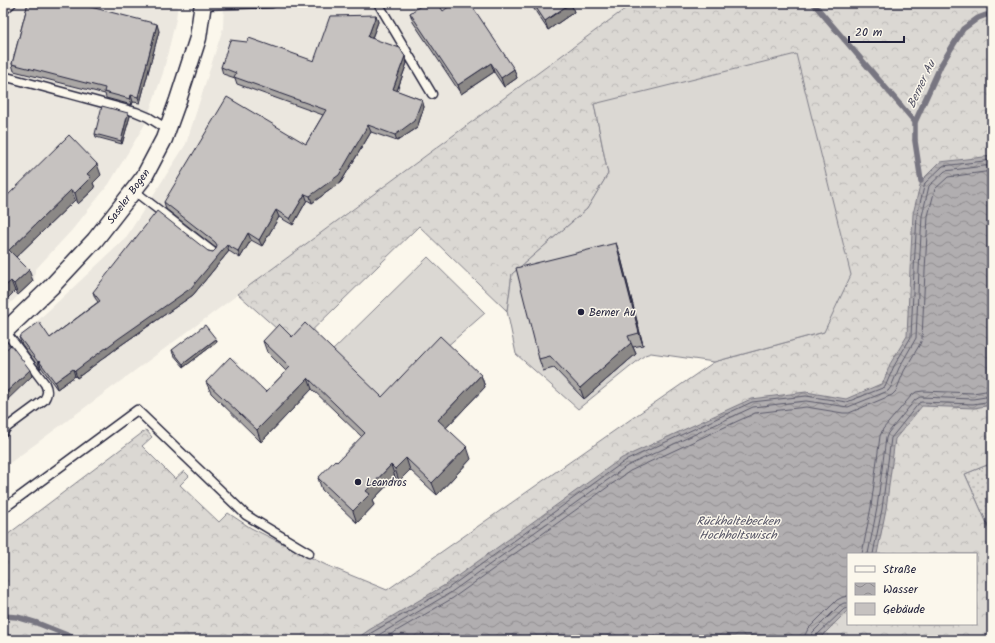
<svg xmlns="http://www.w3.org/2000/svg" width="995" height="643" viewBox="0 0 995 643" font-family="Kalam,sans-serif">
<defs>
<pattern id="grass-dots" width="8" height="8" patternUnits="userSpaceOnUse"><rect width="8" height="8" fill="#dbd8d3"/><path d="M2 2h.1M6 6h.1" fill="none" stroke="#bcb9b6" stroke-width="1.8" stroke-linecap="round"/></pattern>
<pattern id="forest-crowns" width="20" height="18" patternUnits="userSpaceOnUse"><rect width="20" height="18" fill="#dbd8d3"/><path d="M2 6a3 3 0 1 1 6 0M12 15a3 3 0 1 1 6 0" fill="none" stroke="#bcb9b6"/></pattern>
<pattern id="water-waves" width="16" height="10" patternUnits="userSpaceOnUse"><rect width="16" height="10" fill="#b1aeb0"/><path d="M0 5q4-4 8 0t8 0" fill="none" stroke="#908d90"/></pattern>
</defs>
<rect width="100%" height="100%" fill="#fbf7ec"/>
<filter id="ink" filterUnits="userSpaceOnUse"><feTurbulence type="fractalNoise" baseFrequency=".025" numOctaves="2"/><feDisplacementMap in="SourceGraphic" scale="8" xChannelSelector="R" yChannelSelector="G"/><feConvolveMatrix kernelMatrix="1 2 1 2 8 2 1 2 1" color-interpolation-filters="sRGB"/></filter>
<g filter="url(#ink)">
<!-- built -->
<path fill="#ebe7df" d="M3,3H178L176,19L163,73L145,124L109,184L72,230L35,270L34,281L3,310Z
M224,3H633L3,468V353L125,239L186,144L223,28Z"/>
<!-- grass -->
<path fill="url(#grass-dots)" stroke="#7e7d87" d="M992,463V535L965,474Z"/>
<!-- forest -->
<path fill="url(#forest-crowns)" stroke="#7e7d87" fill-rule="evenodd" d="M633,3H992V463L965,474L992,535V640H13L3,628V538L146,430L152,437L142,446L175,479L184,471L189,476L180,485L219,522L228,513L251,528L326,565L387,590L634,417L714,362L824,332L594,104L608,174L587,209L512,274L507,311L419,226L296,346L238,294ZM848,554H976V624H848Z"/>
<!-- pitch -->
<path fill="#dbd8d3" stroke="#7e7d87" d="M796,54L851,275L824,332L714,362L651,353L645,355L578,409L516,354L507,311L512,274L587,209L608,174L594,104Z
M428,257L485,313L445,348L386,409L329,354Z"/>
<!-- water -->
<path fill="url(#water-waves)" stroke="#787681" d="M992,156V405L974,408L922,406L895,439L886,509L877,554H848V610L818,640H355L369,630L445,585L622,458L751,399L806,392L846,399L883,383L890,364L907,336L910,270L913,214L921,181L940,162Z"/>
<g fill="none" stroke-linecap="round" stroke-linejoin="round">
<!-- shore -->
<path stroke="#5b5a6a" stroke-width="1" d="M862,554L871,507L880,436L883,429L911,396L916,392L923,391L973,393L992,390
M868,554L877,508L886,438L888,433L915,400L920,397L973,399L992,396
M873,554L882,509L891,438L919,403L921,402L973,404L992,401
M362,640L371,633L447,589L625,461L752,402L806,396L847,402L885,387L894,366L911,337L914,270L917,215L925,183L943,166L992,160
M370,640L450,593L627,466L753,407L806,401L848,407L888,391L891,387L899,368L916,338L919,270L922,216L929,186L945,171L992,165
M381,640L453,598L630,471L755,413L806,407L843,413H849L892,395L896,391L904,371L920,344L922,339L925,271L928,216L935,189L948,177L992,171
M804,640L805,635L808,629L837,600L843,597L848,596
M810,640L811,636L813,632L840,605L844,603H848
M815,640L817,635L844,609L848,608"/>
<!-- stream -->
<path stroke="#787681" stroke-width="5.5" d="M813,3L915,122
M921,181L915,141V122L941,65L963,29L978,18L986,15
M3,616L17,617L37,623L72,637L76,640"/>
<!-- service casing -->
<g stroke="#22223b" stroke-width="11">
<path id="service" d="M378,3L432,94
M202,5L272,3
M3,11L12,3
M3,76L136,112L148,117L167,129
M133,190L214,253
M3,433L6,428L44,400C48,394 48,390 45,384L5,331
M3,509L137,410L246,515L309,553"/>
</g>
<!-- minor casing -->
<g stroke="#22223b" stroke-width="19">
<path id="minor" d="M3,333L51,287L95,240L144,177L164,139L178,100L198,38L203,3"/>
</g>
<!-- service -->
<use href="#service" stroke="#fbf7ec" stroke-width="8"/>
<!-- minor -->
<use href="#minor" stroke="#fbf7ec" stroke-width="16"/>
</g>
<!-- wall -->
<path fill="#aaa7a5" stroke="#22223b" d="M28,3H95V4H80L159,31L140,103L133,102L132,105L106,98L105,94L14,71L12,64Z
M132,3H164V4H132Z
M530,3H571L574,12L548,30Z
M443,11L514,69L517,78L504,87L494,72L461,94L413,22L410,13Z
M376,15L378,22L372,38L407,63L397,91L422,100L424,107L417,128L397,141L371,132L341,182L312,203L307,200L293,225L279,217L262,246L251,240L240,258L229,251L193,295L121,345L77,378L75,376L57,389L41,367L40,369L21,343L19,337L50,338L98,302L95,298L93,292L208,251L213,252L216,249V248L166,209L164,202L306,144L323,115L237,84L235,78L223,74L221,67L314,61Z
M128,113L130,116L122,144L96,137L95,134Z
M101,175L93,183L95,188L78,204L75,200L16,257L33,281L18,295L15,291L3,303V200Z
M620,254L643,345L633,347L636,354L584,399L554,368L543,371L539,359Z
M292,337L382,397L481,375L485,387L446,428L471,459L437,495L410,470L399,481L395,477L372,501L374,505L357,523L322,490L318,478L337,462L362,437L312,389L261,442L211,393L206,382L266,392L286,371L267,352L263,341Z
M216,339L217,342L184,367L173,354L172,350Z"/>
<!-- shaded-wall -->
<path fill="#8b8886" stroke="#22223b" d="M571,3L574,12L548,30L545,21Z
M376,15L378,22L370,43L368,37Z
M157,24L159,31L140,103L138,97Z
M405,56L407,63L395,96L393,89Z
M491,63L494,72L461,94L458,85Z
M514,69L517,78L504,87L501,78Z
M131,95L133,102L132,105L130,99Z
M422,100L424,107L417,128L397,141L395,135Z
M128,113L130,116L122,144L121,141Z
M368,125L371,132L341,182L312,203L310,196Z
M97,164L101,175L93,183L95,188L78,204L75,193L87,174Z
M71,190L75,200L13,260L9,250Z
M305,194L307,200L293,225L290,219Z
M276,210L279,217L262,246L259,240Z
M248,233L251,240L240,258L238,251Z
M616,243L620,254L643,345L639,333Z
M227,245L229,251L193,295L121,345L77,378L75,371Z
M29,270L33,281L18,295L14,284Z
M11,281L15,291L3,303V288Z
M216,339L217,342L184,367L183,364Z
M631,343L636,354L584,399L580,388Z
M39,361L41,367L40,369L38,362Z
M73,369L75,376L57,389L55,382Z
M30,370L32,376L3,404V395Z
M481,375L485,387L442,432L438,420Z
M308,378L312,389L261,442L257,430Z
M467,447L471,459L437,495L432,483Z
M406,458L410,470L399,481L395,469Z
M391,465L395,477L372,501L374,505L357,523L353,511L366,491Z"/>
<!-- building -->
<path fill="#c6c2c0" stroke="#22223b" d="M28,3H75L157,24L138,97L131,95L130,99L104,92L105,88L12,64Z
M425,3H438L443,11L454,3H470L514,69L501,78L491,63L458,85L410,13Z
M533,3H571L545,21Z
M376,15L368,37L400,48L404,55L405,56L393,89L422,100L414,121L395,135L368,125L339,175L310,196L305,194L290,219L276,210L259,240L248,233L238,251L227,245L191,288L118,339L75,371L73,369L55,382L39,361L38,362L19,337L39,322L50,338L100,301L93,292L157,211L208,251L213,252L216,249L217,245L215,242L164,202L227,97L306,144L326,110L234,77L236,73L221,67L230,40L247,42L249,38L314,61L330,16Z
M102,106L128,113L121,141L95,134Z
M69,135L97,164L87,174L91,177L75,193L71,190L9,250L29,270L14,284L11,281L3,288V200Z
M616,243L639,333L628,336L631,343L580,388L550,356L539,359L516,268Z
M305,323L382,397L440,336L481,375L438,420L467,447L432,483L406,458L395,469L391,465L366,491L370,494L353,511L318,478L335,460L337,462L365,433L308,378L257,430L206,382L230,357L266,392L290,367L263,341L279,324L292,337Z
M205,325L216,339L183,364L172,350Z
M11,345L30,370L3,395V352Z"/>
</g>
<!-- markers -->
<g fill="#22223b" stroke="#fbf7ec" stroke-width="1.5">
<circle cx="581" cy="312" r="4"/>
<circle cx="358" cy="482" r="4"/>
</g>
<g text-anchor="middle" stroke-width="3" stroke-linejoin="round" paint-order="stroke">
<!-- street labels -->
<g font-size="11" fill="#22223b" stroke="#fbf7ec">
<text transform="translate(128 196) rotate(-54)" y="4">Saseler Bogen</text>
</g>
<!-- poi labels -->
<g font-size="11" fill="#22223b" stroke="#fbf7ec" text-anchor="start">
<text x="589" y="316">Berner Au</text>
<text x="366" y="486">Leandros</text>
</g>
<!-- water labels -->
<g font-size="12" font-style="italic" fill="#545364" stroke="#fbf7ec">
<text transform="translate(921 84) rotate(-65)" y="4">Berner Au</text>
<text x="738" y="525">Rückhaltebecken<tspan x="738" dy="14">Hochholtswisch</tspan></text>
</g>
</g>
<!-- margin -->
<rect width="995" height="643" fill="none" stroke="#fbf7ec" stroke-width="16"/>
<rect x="8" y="8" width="979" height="627" fill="none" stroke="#22223b" stroke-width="1.5" filter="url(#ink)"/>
<!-- legend -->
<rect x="847" y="553" width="130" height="72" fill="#fbf7ec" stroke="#a4a2a5"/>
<rect x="855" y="566" width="20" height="6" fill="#fbf7ec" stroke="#a4a2a5"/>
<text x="883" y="573" font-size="12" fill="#22223b">Straße</text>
<rect x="855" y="583" width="20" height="12" fill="url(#water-waves)" stroke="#a4a2a5"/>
<text x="883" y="593" font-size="12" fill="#22223b">Wasser</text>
<rect x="855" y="603" width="20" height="12" fill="#c6c2c0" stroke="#a4a2a5"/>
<text x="883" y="613" font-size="12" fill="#22223b">Gebäude</text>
<!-- scale -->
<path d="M849 36v6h55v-6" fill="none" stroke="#22223b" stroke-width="2"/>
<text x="855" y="36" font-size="12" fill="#22223b" stroke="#fbf7ec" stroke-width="3" paint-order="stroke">20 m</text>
</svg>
